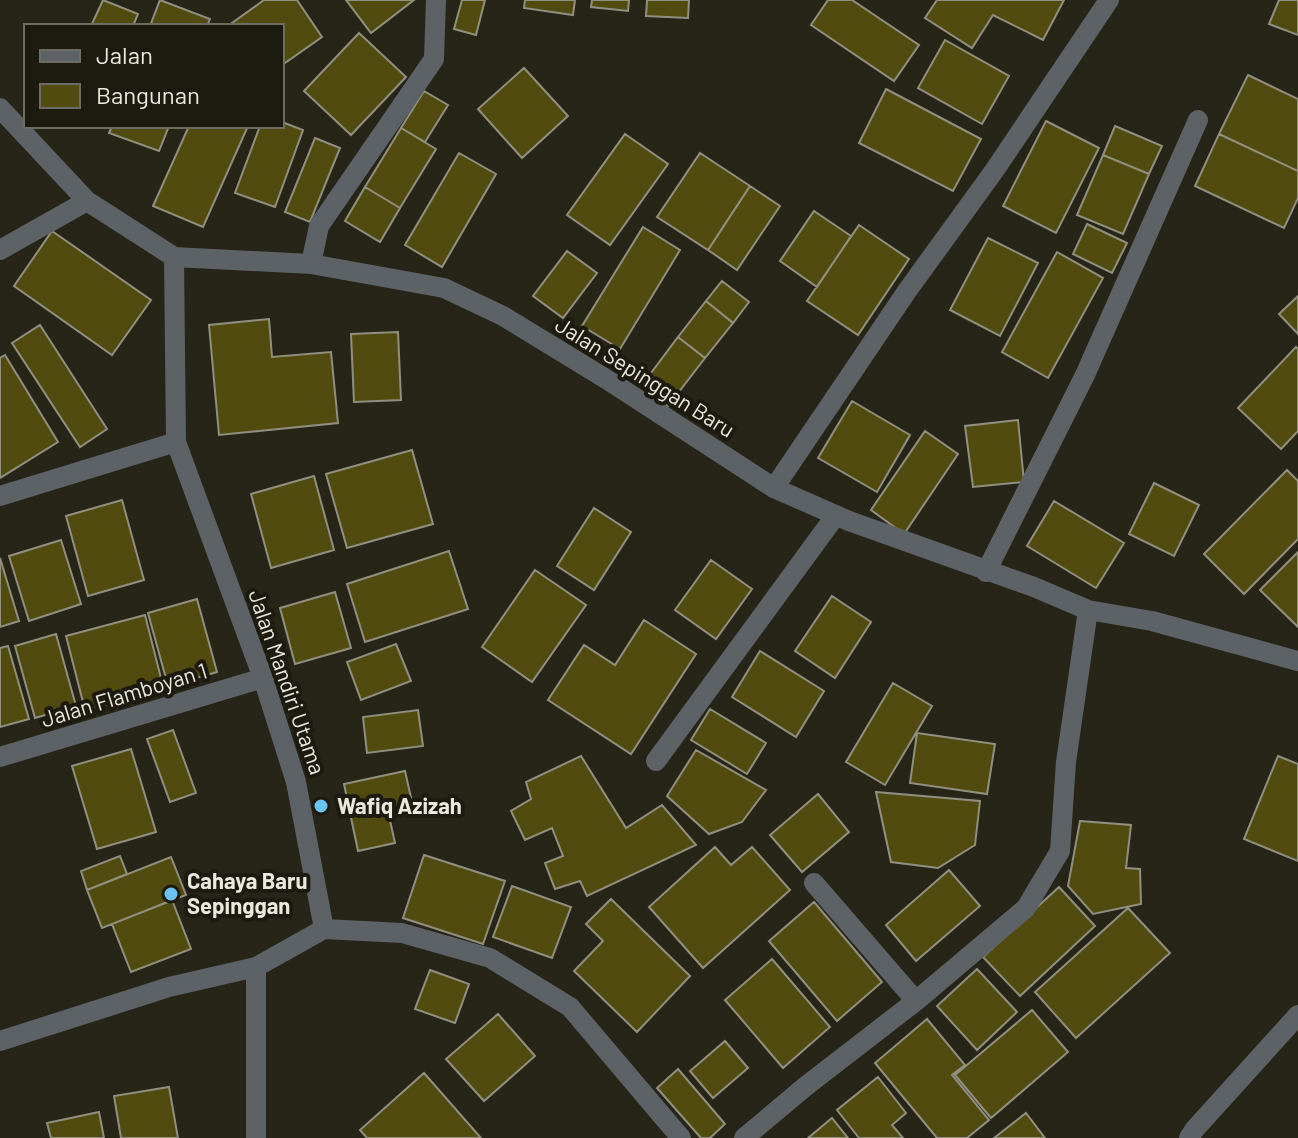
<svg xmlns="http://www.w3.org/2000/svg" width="1298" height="1138" viewBox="0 0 1298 1138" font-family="Barlow,sans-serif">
<rect width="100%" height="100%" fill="#262518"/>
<!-- building -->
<path fill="#514b0f" stroke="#919080" stroke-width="2" d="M103,0L138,14L133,26H91Z
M160,0L210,19L207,26H150Z
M264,0H297L322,37L282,65V26H234L232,23Z
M346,0H414L371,33Z
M462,0H485L476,35L454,29Z
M525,0H575L573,15L524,8Z
M592,0H629L628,11L591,7Z
M647,0H689L688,18L646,16Z
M828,0H852L919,45L894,81L811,25Z
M937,0H1064L1043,40L993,15L972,48L925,18Z
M1279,0H1298V35L1269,24Z
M359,33L406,77L351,135L304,91Z
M945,40L1009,76L982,124L918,88Z
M524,68L568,116L522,158L478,109Z
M1248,75L1298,99V171L1219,134Z
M886,89L981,139L953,191L859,143Z
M424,91L448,105L425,142L401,128Z
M1046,121L1099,148L1056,233L1003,206Z
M282,122L303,130L275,207L235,193L260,126H282Z
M112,126H169L159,151L109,133Z
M189,126H248L203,227L153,206Z
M1115,126L1162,146L1149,174L1103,155Z
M401,128L436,149L400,208L365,187Z
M625,134L668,164L610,245L567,215Z
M1219,134L1298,171V198L1284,228L1195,186Z
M315,138L340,148L310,222L285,212Z
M459,153L496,174L442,267L405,245Z
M700,153L750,186L708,250L657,217Z
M1103,155L1149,174L1123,234L1077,215Z
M750,186L780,206L737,270L708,250Z
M365,187L400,208L380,242L345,221Z
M814,211L851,236L817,287L780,261Z
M1087,224L1127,243L1112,273L1073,254Z
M859,225L909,259L858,335L807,301Z
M643,227L680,250L620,349L582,326Z
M52,231L151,300L112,355L14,286Z
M988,238L1038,263L1000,336L950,310Z
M567,251L597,273L563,318L533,296Z
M1057,252L1103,278L1048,378L1002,352Z
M722,281L749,302L733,323L706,301Z
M1298,296V334L1279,314Z
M706,301L733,323L705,358L678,337Z
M269,319L272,357L331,352L338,423L219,435L209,325Z
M40,325L107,429L80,447L12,343Z
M398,332L401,400L354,402L351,334Z
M678,337L705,358L668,406L642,385Z
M1296,347L1298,349V431L1281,449L1238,408Z
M5,355L58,442L0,478V358Z
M852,401L910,435L877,492L818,458Z
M1018,420L1024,482L973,487L965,426Z
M925,431L958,454L904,534L871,510Z
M412,450L433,524L347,548L326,474Z
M1287,470L1298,481V539L1244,594L1204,554Z
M314,476L334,550L271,568L251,494Z
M1154,483L1199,505L1174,556L1129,534Z
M122,500L144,580L88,596L66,516Z
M1054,501L1124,543L1096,588L1027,546Z
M594,508L631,532L594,590L557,566Z
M61,540L81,604L29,621L9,556Z
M449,551L468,609L365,642L347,584Z
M1298,552V627L1260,590Z
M0,558L19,621L0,627Z
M711,560L752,589L716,639L675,610Z
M535,570L586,605L532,682L482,647Z
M335,592L351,648L295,664L280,608Z
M832,596L871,622L835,678L795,651Z
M197,599L217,672L168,686L148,613Z
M145,615L164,690L85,710L66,636Z
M644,620L696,654L631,754L548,700L584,645L615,665Z
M56,634L76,706L35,718L15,646Z
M396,644L411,681L361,700L347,662Z
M8,646L29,719L0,727V648Z
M760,651L824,691L796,737L732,697Z
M893,683L932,706L885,785L846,762Z
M710,709L766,743L747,774L691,740Z
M418,710L423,746L367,753L363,717Z
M173,730L196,793L170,802L147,739Z
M917,733L995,744L987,794L910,783Z
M131,749L156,832L97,849L72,766Z
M696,750L766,790L742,822L709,834L667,796Z
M581,756L626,828L662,805L696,845L587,896L580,881L555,889L545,863L563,856L552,828L525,840L511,811L531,799L526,782Z
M1278,756L1298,764V861L1244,839Z
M405,771L414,811L389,816L395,843L358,851L344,784Z
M876,792L980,801L975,845L938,868L891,862Z
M818,794L849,832L802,872L770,835Z
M1080,821L1131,825L1126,868L1140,869L1141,904L1093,914L1068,886Z
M715,847L731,865L752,847L790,890L703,968L649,907Z
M424,855L505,881L483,944L403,918Z
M120,856L127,874L87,890L81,871Z
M171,857L186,895L102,928L87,890Z
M949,870L980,906L916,961L886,925Z
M512,886L571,907L552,958L493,937Z
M1059,887L1095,926L1020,996L983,957Z
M611,899L690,976L637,1032L574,971L603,941L586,924Z
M172,900L191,949L131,972L112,924Z
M814,902L882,982L837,1021L769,941Z
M1128,908L1170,953L1076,1038L1035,992Z
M772,959L830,1027L783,1068L725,1000Z
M977,969L1017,1012L977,1050L937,1006Z
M430,970L469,984L455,1023L415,1009Z
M1032,1010L1068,1052L991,1118L955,1075Z
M498,1014L535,1056L484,1101L446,1059Z
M927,1019L965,1065L952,1075L989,1120L967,1138H937L875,1063Z
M725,1041L748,1068L713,1098L690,1071Z
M678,1069L725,1124L710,1138H701L657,1088Z
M424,1073L481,1138H367L360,1130Z
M878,1077L906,1113L892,1125L903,1138H859L837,1110Z
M169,1087L178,1138H121L114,1096Z
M99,1112L104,1138H51L47,1123Z
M1026,1113L1045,1138H994Z
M832,1118L848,1138H808Z"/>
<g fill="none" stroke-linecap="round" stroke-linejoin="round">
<!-- minor -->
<path stroke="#5c6266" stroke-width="20" d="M0,108L87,201L174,257L311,264L444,288L503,316L611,382L774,488L849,521L1034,587L1088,610L1152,621L1298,661
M0,250L87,201
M311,264L319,226L434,59L436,0
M774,488L907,291L994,171L1109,0
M0,496L176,442
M986,572L1085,375L1198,120
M0,757L263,678
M656,761L836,515
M814,883L916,1001
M324,929L402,933L490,958L570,1007L681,1138
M256,967V1138
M0,1041L169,987L256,967L324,929L296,782L263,678L176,442L174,257
M744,1138L806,1086L916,1001L1026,908L1060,851L1066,762L1088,610
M1189,1138L1194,1130L1298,1015"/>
</g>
<!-- markers -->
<g fill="#6bc3f2" stroke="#1d1b0f" stroke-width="3">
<circle cx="321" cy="806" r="8"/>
<circle cx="171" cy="894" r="8"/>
</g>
<g text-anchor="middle" stroke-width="8" stroke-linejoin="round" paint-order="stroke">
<!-- street labels -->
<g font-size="22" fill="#e9e9e0" stroke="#1d1b0f">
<text transform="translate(645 377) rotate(32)" y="8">Jalan Sepinggan Baru</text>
<text transform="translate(287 682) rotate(71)" y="8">Jalan Mandiri Utama</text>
<text transform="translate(124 695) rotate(-17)" y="8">Jalan Flamboyan 1</text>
</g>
<!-- poi labels -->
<g font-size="22" font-weight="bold" fill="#e9e9e0" stroke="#1d1b0f" text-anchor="start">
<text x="337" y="814">Wafiq Azizah</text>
<text x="187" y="889">Cahaya Baru<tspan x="187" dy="25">Sepinggan</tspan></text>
</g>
</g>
<!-- legend -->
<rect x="24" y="24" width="260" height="104" fill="#1d1b0f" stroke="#6f6d63" stroke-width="2"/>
<rect x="40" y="50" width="40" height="12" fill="#5c6266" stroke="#6f6d63" stroke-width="2"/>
<text x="96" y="64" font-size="24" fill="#e9e9e0">Jalan</text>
<rect x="40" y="84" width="40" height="24" fill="#514b0f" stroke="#6f6d63" stroke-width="2"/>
<text x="96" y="104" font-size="24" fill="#e9e9e0">Bangunan</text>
</svg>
